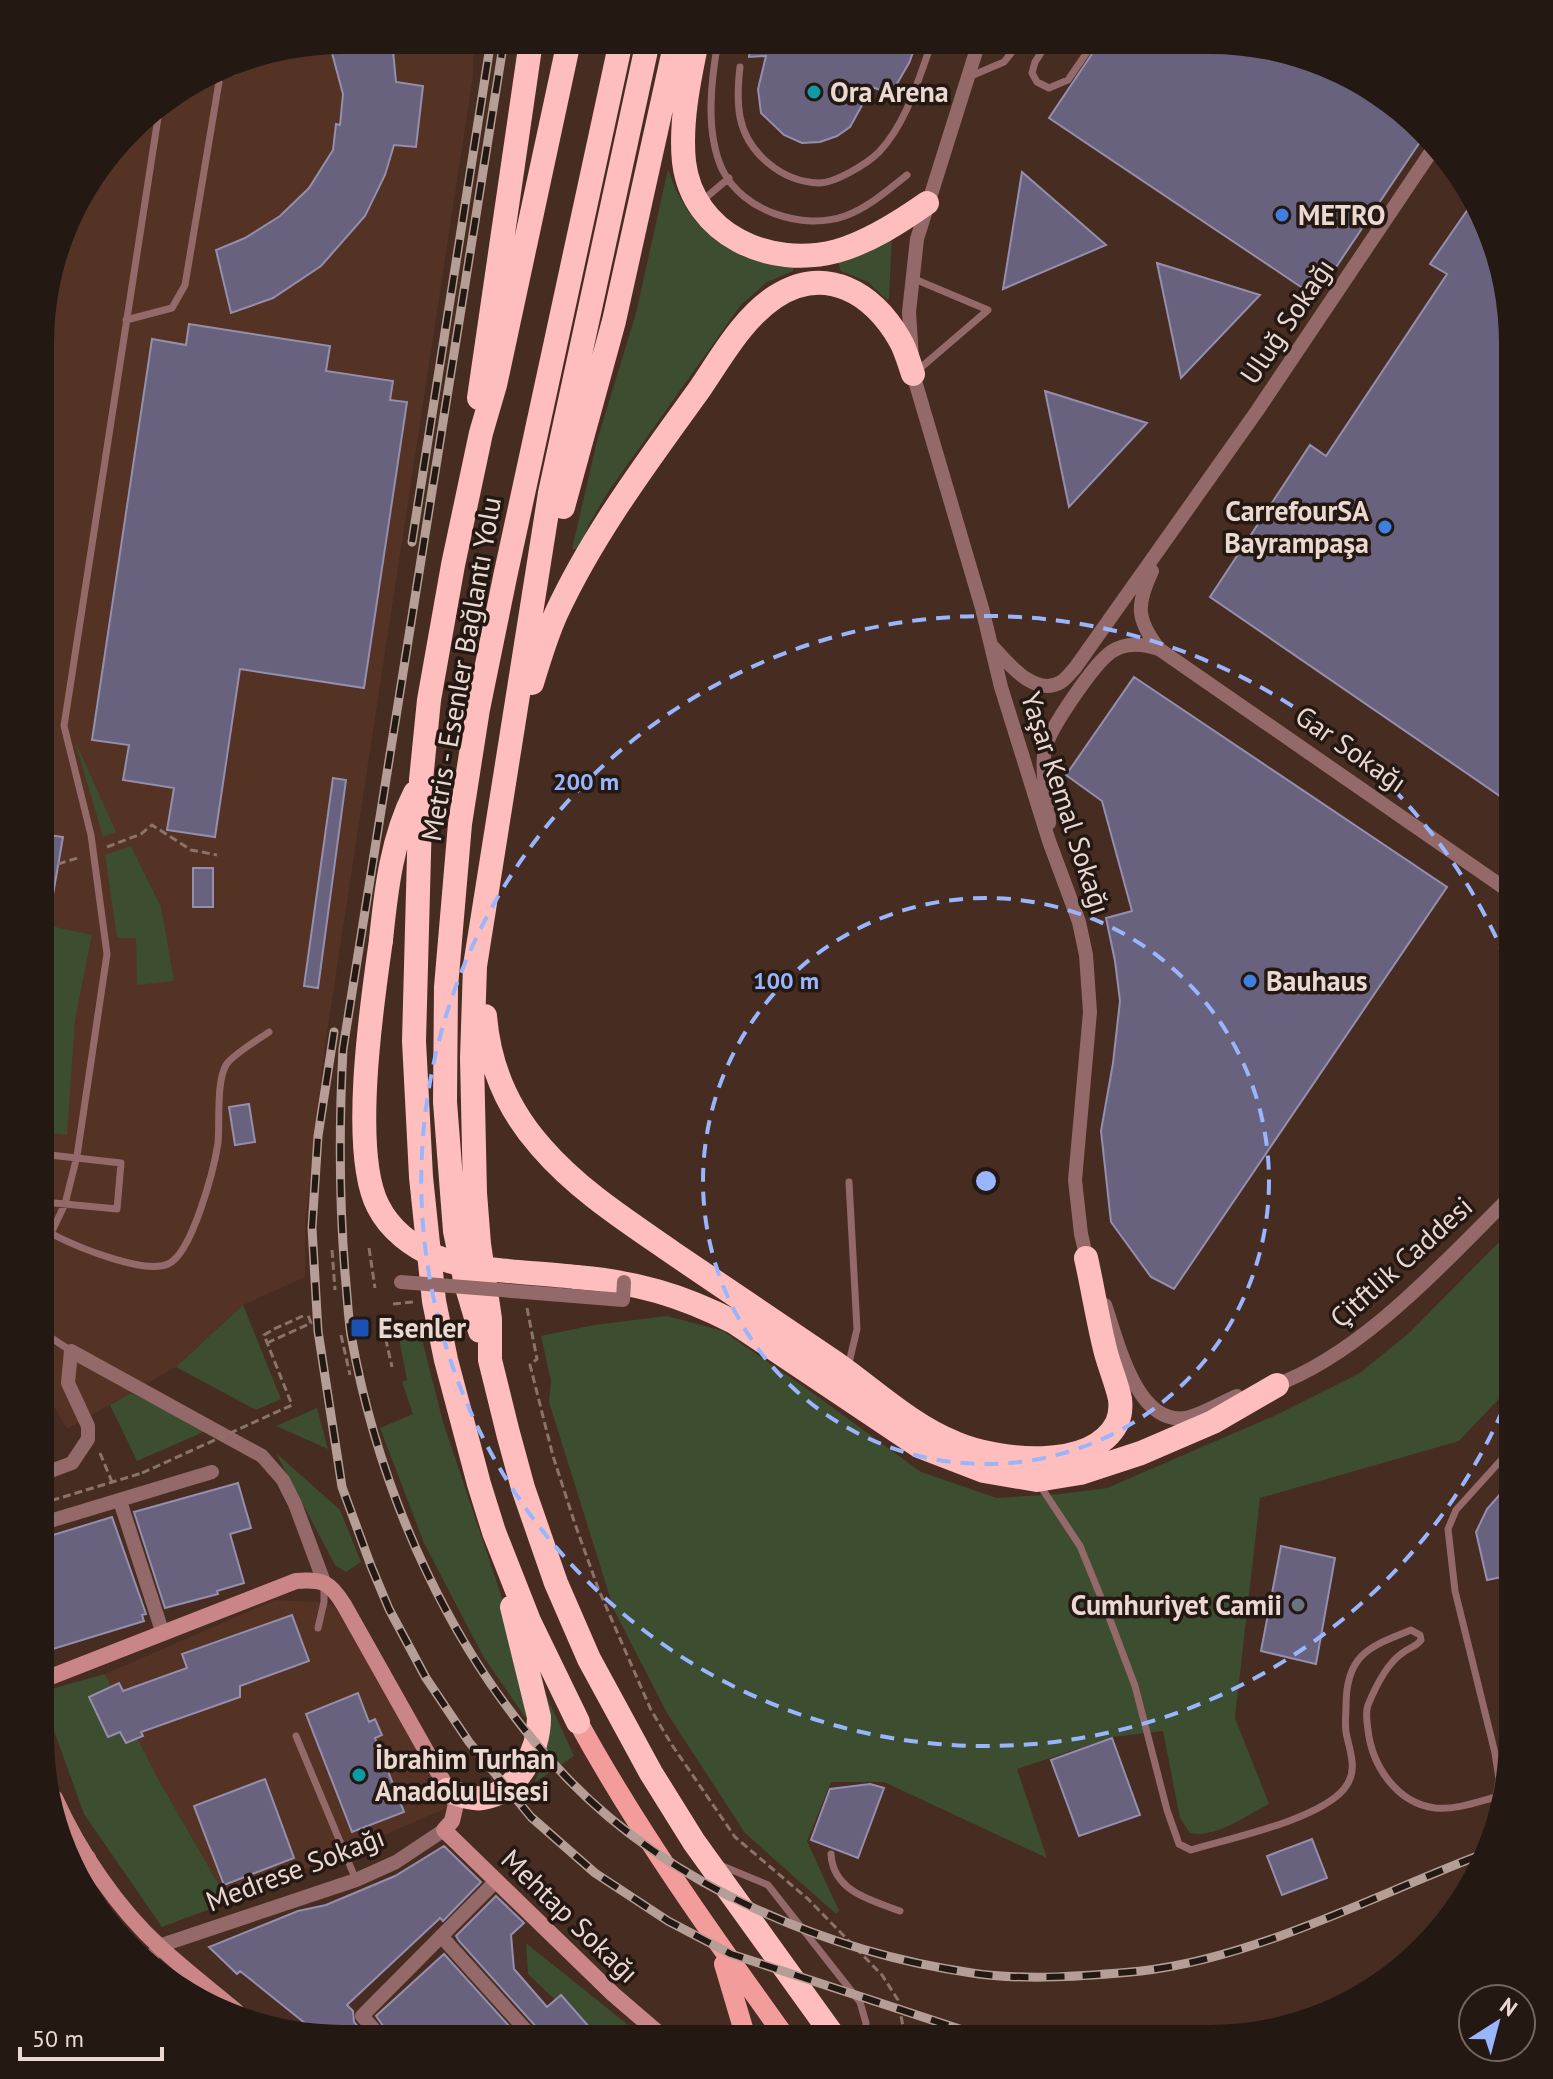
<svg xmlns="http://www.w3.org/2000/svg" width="1553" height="2079" viewBox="0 0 1553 2079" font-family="'PT Sans',sans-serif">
<rect width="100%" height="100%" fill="#472c21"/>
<!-- built -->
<path fill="#543224" d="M343,40H474L473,76L325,1046L305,1227V1277L243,1305L176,1367L67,1429L41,1383L43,303L80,192L144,115L245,56Z
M275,1600L324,1602L336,1608L449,1807L229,1902L157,1777L105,1674Z"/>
<!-- green -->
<path fill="#3c4d30" d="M668,169C687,228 730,264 793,266V271L767,282L740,306L608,492L589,524L579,549H572L597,441L636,313Z
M892,233L889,299L887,300L868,282L841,271L837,259Z
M75,741L116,832L103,837Z
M131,846L161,907L174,981L137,985L136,938H117L105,855Z
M42,924L92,935L75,1020L67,1135L41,1132Z
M1513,1228L1512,1385L1459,1441L1260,1498L1235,1718L1269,1804C1247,1815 1215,1839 1190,1833L1180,1818L1163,1731L1113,1737L1017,1769L1047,1858L884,1782H831L807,1841L839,1911L836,1914L745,1833L667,1713L614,1610L549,1402L551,1381L541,1336L594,1325L667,1316L723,1331L810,1391L921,1472L997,1498L1060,1494L1107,1488L1274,1416L1360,1373L1409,1333Z
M243,1305L281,1399L256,1410L176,1367Z
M420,1331L443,1422L509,1619L527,1720L483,1656L424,1543L380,1428L413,1414L402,1382L407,1380L399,1339Z
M131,1393L208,1430L137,1461L110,1405Z
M317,1408L328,1449L276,1426Z
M276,1453L340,1510L361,1562L346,1572L335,1565Z
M536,1673L574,1756L534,1783C553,1740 545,1718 536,1673Z
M105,1674L157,1777L229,1902L162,1927L84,1814L40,1692Z
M526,1943L643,2037H594L528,1974Z"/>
<!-- building -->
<path fill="#69627e" stroke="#958eac" stroke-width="2" d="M343,40H392L396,82L423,86L416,147L394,145L385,175L365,216L321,266L273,298L231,313L216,250L245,238L280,216L309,188L333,150L336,124L340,125L343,94L329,42Z
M751,41H762L917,42L909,63L891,94L872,87L850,127L837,136L820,142L802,143L784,135L761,113L758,89L766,56L749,57Z
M1100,42L1250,43L1379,91L1426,133L1316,297L1049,118Z
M1022,172L1106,245L1003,289Z
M1475,199L1482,209L1513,343V805L1210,597L1310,445L1326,456L1447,274L1430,264Z
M1157,263L1260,295L1181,378Z
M189,324L330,346L326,371L393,381L390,400L407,402L364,688L240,669L215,837L167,830L174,788L123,780L129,745L92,740L152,339L186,345Z
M1045,391L1147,423L1069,507Z
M1134,677L1447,887L1174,1289L1151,1277L1111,1222L1101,1131L1113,1063L1120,1001L1115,961L1106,918L1132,911L1102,801L1066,775Z
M333,778L346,780L318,988L304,986Z
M42,834L63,837L50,912H42Z
M193,868H213V907H193Z
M249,1104L255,1142L235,1145L229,1107Z
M238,1483L251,1528L230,1534L244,1583L217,1591L218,1594L165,1608L134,1512Z
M1503,1491L1512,1499V1575L1487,1580L1476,1532L1487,1509Z
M112,1517L146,1614L142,1615L144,1621L40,1653V1539Z
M1281,1546L1335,1558L1316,1664L1261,1651Z
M292,1615L309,1661L240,1686V1697L141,1732L143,1736L126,1743L120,1732L108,1737L89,1697L119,1683L123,1691L187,1668L182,1654Z
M358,1693L369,1722L375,1719L382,1735L375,1738L404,1812L352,1832L306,1714Z
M1112,1738L1140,1815L1079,1836L1051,1760Z
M265,1779L294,1858L224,1885L194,1806Z
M870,1784L884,1788L858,1858L811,1840L830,1789Z
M1312,1839L1327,1878L1282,1895L1267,1856Z
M444,1846L481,1882L443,1921L440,1918L438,1920L347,2005L353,2011L354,2022L367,2037L321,2036L240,1971L237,1974L209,1947L298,1911L326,1905L395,1876Z
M496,1896L524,1923L511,1935L514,1969L547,2007L561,1995L598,2037H542L539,2030L459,1941L456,1936Z
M444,1954L519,2037H391L376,2016Z"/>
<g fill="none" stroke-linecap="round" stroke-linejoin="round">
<!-- path -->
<path stroke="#8b7369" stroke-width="3" stroke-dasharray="8 4" stroke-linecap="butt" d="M232,75L282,50
M107,847L141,834L152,825L191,850L217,855
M58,864L81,857
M369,1248L375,1288
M332,1250L335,1290
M393,1304L413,1302
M527,1308L537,1359L530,1365L553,1456L574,1521L598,1588L651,1710L672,1745L735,1837L808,1899L882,1975L898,2000L904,2032L908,2038
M383,1327L392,1367
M274,1329L303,1316
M341,1335L350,1375
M267,1343L311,1323L308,1315
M100,1453L112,1482
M40,1504L142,1473
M342,2037L350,2028"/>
<!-- lane -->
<path stroke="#946969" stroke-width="7" d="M718,41C711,81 705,131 722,169C742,211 803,231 845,216C869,207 888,190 907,175
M1048,42L1035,62L1032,73L1037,82L1049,88L1068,80L1094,42
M740,67C738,84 737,101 740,117C747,153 782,182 819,183C835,183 867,164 879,152C907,122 918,80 932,42
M971,76L1004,62L1020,42
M703,200L729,178
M912,278L988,310L918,370
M126,320L172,308L185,285L219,82L212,75
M41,1198L44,1202L117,1209L121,1163L41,1154
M52,1234C75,1246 144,1275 168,1264C192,1254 214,1169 218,1143C220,1122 216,1083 226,1065C232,1055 259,1039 269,1032
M41,1254L65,1204L77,1156L107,954L91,835L64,726L160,105
M41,1331L71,1351
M848,1367L857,1329L849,1182
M1039,1484L1080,1546L1109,1617L1135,1686L1167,1810L1179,1844L1191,1850C1231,1838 1318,1820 1344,1789C1358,1772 1351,1755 1347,1737C1344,1727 1346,1716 1346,1706C1346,1655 1368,1647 1411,1630L1420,1635L1421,1640C1416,1647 1408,1648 1401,1654C1386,1665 1375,1688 1368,1705C1365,1713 1367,1721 1368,1730C1372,1765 1396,1803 1435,1808C1456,1810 1477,1802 1496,1797L1499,1779L1495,1753L1455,1591L1448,1529L1456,1510L1512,1448
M318,1628L324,1602V1584
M296,1736L356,1880
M831,1854C833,1891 870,1900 900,1911
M720,1865L768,1885L860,2002L866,2023L865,2038"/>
<!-- street -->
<path stroke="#946969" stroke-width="14" d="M979,42L917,239L909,312L913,374L982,608L1001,687L1049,841L1079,922L1086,955L1090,1012L1075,1180L1081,1234L1088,1264
M1152,571C1136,605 1136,619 1159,649L1513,894
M992,646C1007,662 1035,698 1061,682C1066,679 1071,672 1075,668L1257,411L1437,143
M1049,823C1049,798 1040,774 1045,749C1049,729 1094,664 1111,652C1125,642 1144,644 1159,649
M1105,1305C1118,1341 1136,1426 1186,1418C1204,1414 1220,1403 1237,1396
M1273,1386C1364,1353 1445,1261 1513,1194
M40,1475L72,1463L88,1439V1426L68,1383L71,1351L262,1456L283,1480L295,1504L324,1582
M120,1501L163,1634
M40,1524L212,1472
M76,1877L89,1857
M441,1936L532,2037
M147,1964L159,1946L356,1880L396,1862L444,1830
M381,2037L362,2016L496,1881"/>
<!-- secondary -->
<path stroke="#ca8686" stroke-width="16" d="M40,1681L296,1581C323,1579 330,1582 344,1605L456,1804L452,1821L444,1830L613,1994L663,2037
M55,1798C79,1851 117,1908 161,1948C185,1970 211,1990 236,2011"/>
<!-- primary -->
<path stroke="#f39c9c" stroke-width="20" d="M578,1722C639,1833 712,1935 786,2038
M724,1964L746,2038"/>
<!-- highway -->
<path stroke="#febebe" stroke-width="24" d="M569,41L495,385L481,433L453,565L429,700L421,780L414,1041L421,1177L434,1301L446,1360L479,1484L494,1532L529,1621L578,1722
M648,41L550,493L475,966L472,1058L475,1193L479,1244L490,1319V1360L508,1433L523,1488L556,1583L589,1659L651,1773L694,1842L835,2038
M697,41C689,80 680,122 684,162C693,235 770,269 837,251C869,242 900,222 927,203
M479,398L531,41
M563,507L614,321L676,41
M532,683C539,660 546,636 556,614C593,534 647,462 699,390C721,358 742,319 775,297C826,264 873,293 900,340C906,350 909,363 913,374
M381,940C386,890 392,838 415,793
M485,1016C489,1065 508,1110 541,1147C578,1190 627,1221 673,1253C727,1289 780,1326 834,1362C873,1389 910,1425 955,1443C997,1461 1092,1472 1117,1423C1120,1416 1121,1407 1120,1399C1117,1384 1110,1368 1106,1353C1098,1322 1093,1289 1086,1258
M576,1277C636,1282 681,1295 734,1322L919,1446L984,1471L1037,1480L1080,1473L1141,1453L1213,1422L1277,1385
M480,1331L466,1284L455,1231L445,1102L446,987L460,824L478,709L505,577L621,41
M447,1790C458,1794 471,1800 483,1798C519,1792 539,1750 539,1717L512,1607"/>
<!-- rail casing -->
<g stroke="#b49e96" stroke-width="9">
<path id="rail" d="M504,40L343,1049C339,1125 339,1198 345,1273C347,1293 348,1315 351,1335C380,1497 453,1660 568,1779C672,1886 826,1952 972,1973C1025,1981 1088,1976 1141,1971C1257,1958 1379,1893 1488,1852
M412,542L491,40
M334,1032L318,1136L312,1228L318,1331L342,1487L371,1566L389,1609L426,1678L469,1742L531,1817L595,1873L668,1921L731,1954L987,2038"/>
</g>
<!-- rail -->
<use href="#rail" stroke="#241813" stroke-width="6" stroke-dasharray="18" stroke-linecap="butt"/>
<!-- path-bridge -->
<path stroke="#8b7369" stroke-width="3" stroke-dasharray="8 4" stroke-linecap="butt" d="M142,1473L292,1405L264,1335L274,1329"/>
<!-- street-bridge -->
<path stroke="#946969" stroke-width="14" d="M401,1282L623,1300L624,1282"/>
<!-- highway-bridge -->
<path stroke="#febebe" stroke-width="24" d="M381,940C372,1003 350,1152 378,1206C390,1230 413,1247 437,1257C474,1272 536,1272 576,1277"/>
</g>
<!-- distance rings -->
<g fill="none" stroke="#99b5fd" stroke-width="4" stroke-dasharray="14 10">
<circle cx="986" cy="1181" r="283"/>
<path d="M1512 1388A565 565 0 1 1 1512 974"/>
</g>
<!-- markers -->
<g fill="#0f9aa8" stroke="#241813" stroke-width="3">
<circle cx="814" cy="92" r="8"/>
<circle cx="359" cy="1775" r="8"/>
</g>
<g fill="#3f7fe0" stroke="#241813" stroke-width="3">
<circle cx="1282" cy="215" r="8"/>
<circle cx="1385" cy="527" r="8"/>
<circle cx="1250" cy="981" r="8"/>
</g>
<rect fill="#1a4fb4" stroke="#241813" stroke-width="3" x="350" y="1318" width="20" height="20" rx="4"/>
<circle fill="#6b7280" stroke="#241813" stroke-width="3" cx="1298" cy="1605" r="8"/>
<g text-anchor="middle" stroke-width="7" stroke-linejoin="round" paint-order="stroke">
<!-- poi labels -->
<g font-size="28" font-weight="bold" fill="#ebd8d1" stroke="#241813" text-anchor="start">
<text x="830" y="102">Ora Arena</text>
<text x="1298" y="225">METRO</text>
<text x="1369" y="521" text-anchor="end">CarrefourSA<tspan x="1369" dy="32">Bayrampaşa</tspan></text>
<text x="1266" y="991">Bauhaus</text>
<text x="378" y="1338">Esenler</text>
<text x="1282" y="1615" text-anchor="end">Cumhuriyet Camii</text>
<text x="375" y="1769">İbrahim Turhan<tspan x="375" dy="32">Anadolu Lisesi</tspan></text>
</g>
<!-- street labels -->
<g font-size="28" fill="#ebd8d1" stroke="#241813">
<text transform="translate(1287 321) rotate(-56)" y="10">Uluğ Sokağı</text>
<text transform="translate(461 669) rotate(-80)" y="10">Metris - Esenler Bağlantı Yolu</text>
<text transform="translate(1351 749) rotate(35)" y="10">Gar Sokağı</text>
<text transform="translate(1066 803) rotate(72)" y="10">Yaşar Kemal Sokağı</text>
<text transform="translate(1401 1262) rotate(-42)" y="10">Çitftlik Caddesi</text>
<text transform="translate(295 1869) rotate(-21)" y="10">Medrese Sokağı</text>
<text transform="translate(570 1916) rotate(44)" y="10">Mehtap Sokağı</text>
</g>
</g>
<!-- crop -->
<path d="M0 0H1553V2079H0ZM343 54H1210A289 289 0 0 1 1499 343V1736A289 289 0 0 1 1210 2025H343A289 289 0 0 1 54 1736V343A289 289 0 0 1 343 54Z" fill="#241813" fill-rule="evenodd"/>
<circle cx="986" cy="1181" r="12" fill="#99b5fd" stroke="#241813" stroke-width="4"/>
<g font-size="24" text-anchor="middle" font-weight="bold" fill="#99b5fd" stroke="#241813" stroke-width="7" stroke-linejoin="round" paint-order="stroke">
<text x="586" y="790">200 m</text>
<text x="786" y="989">100 m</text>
</g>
<!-- north arrow -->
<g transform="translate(1497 2023) rotate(36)"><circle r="38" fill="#241813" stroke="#74655f" stroke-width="2"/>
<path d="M0-6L14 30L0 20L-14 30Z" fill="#99b5fd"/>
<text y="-12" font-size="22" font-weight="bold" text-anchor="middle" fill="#ebd8d1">N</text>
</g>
<!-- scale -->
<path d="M20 2047v12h142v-12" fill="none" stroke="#ebd8d1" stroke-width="4"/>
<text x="32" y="2047" font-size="24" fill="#ebd8d1" stroke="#241813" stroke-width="6" paint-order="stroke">50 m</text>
</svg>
